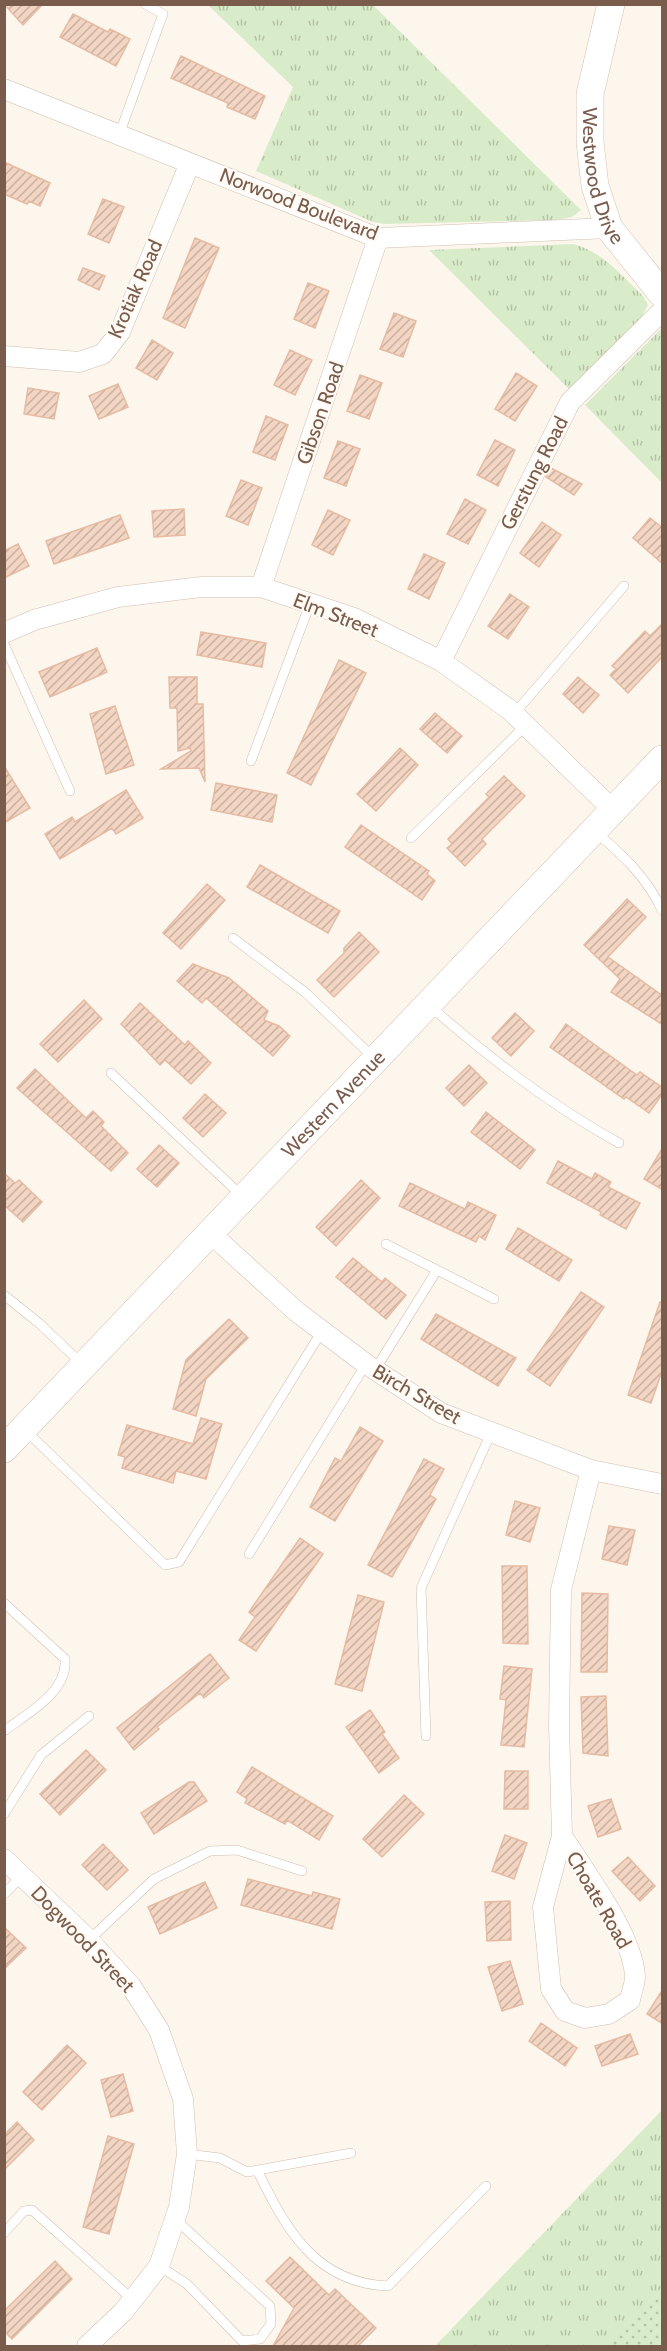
<svg xmlns="http://www.w3.org/2000/svg" width="667" height="2351" viewBox="0 0 667 2351" font-family="Cabin,sans-serif">
<defs>
<pattern id="grass-tufts" width="24" height="20" patternUnits="userSpaceOnUse" patternTransform="scale(1.5)"><rect width="24" height="20" fill="#d8ecc9"/><path d="M3 7l-1-3M5 7V3M7 7l1-3M15 17l-1-3M17 17v-4M19 17l1-3" fill="none" stroke="#b4c2a5"/></pattern>
<pattern id="park-dots" width="8" height="8" patternUnits="userSpaceOnUse" patternTransform="scale(1.5)"><rect width="8" height="8" fill="#d8ecc9"/><path d="M2 2h.1M6 6h.1" fill="none" stroke="#b4c2a5" stroke-width="1.8" stroke-linecap="round"/></pattern>
<pattern id="building-hatch" width="6" height="6" patternUnits="userSpaceOnUse" patternTransform="scale(1.5)"><rect width="6" height="6" fill="#f3d5c3"/><path d="M-1 1l2-2M0 6l6-6M5 7l2-2" fill="none" stroke="#cab0a1"/></pattern>
</defs>
<rect width="100%" height="100%" fill="#fdf6ec"/>
<!-- grass -->
<path fill="url(#grass-tufts)" d="M208,5H373L581,210L572,217L555,220L385,224L373,222L256,171L293,87Z
M573,244C603,252 621,275 643,296L648,305L639,322L570,390L429,250Z
M662,328V483L585,405Z
M662,2110V2290L644,2346H435Z"/>
<!-- park -->
<path fill="url(#park-dots)" d="M662,2287V2346H607Z"/>
<!-- building -->
<path fill="url(#building-hatch)" stroke="#e6bba3" stroke-width="1.5" d="M4,4H43L23,25Z
M73,14L108,32L110,29L130,39L116,66L60,37Z
M181,56L265,96L255,119L227,107L228,103L171,78Z
M4,162L50,183L40,206L29,201L27,204L4,194Z
M103,199L124,207L109,243L88,234Z
M195,238L219,248L185,328L163,318Z
M83,268L105,276L99,290L78,280Z
M308,283L329,291L315,328L294,319Z
M394,313L416,321L403,357L380,349Z
M152,340L173,353L157,380L136,368Z
M290,350L312,360L295,395L274,385Z
M516,373L537,386L515,421L495,409Z
M360,375L382,383L369,419L347,411Z
M118,384L128,407L99,419L89,396Z
M28,388L59,393L54,419L24,414Z
M266,416L288,425L275,460L253,452Z
M495,440L515,450L498,486L477,475Z
M338,441L360,449L346,486L324,478Z
M551,468L582,484L574,495L546,477Z
M241,480L262,488L248,525L226,516Z
M465,499L486,510L468,544L447,534Z
M184,509L185,535L154,537L152,511Z
M328,510L350,520L333,555L312,545Z
M120,515L129,538L54,564L46,541Z
M650,518L663,528V564L633,538Z
M542,522L561,535L539,567L520,553Z
M18,544L29,566L4,578V551Z
M424,554L445,563L429,599L408,589Z
M510,594L529,607L508,639L488,626Z
M663,623V656L628,693L610,675L616,669L612,666L645,631L650,636Z
M201,632L266,643L262,667L197,655Z
M97,648L107,672L50,697L39,672Z
M339,660L366,673L311,785L287,773Z
M169,677H197V704H203L205,782L199,768L161,769L191,751L190,748L178,751L177,708H170Z
M578,677L599,695L583,713L563,694Z
M115,706L134,765L106,774L90,714Z
M435,713L462,736L447,753L420,729Z
M400,748L418,765L376,811L357,794Z
M4,766L30,808L4,823Z
M504,776L525,796L482,839L486,844L465,866L447,848L452,844L448,839L489,797L486,794Z
M216,783L277,795L272,822L211,810Z
M126,790L143,818L116,834L112,828L60,859L45,834L72,817L75,822Z
M361,825L429,871L427,874L435,881L422,900L345,847Z
M260,865L340,911L328,933L247,887Z
M207,884L225,900L181,949L163,933Z
M627,899L646,917L608,957L663,996V1025L611,992L620,979L584,945Z
M359,932L379,952L334,997L317,980L344,953V948Z
M193,964L229,978L268,1011L264,1020L279,1026L290,1036L273,1056L206,998L202,1003L177,981Z
M84,1000L102,1019L58,1062L40,1044Z
M140,1003L185,1045L188,1041L211,1063L191,1084L165,1060L160,1065L121,1024Z
M515,1013L534,1031L511,1056L492,1038Z
M566,1024L637,1075L640,1072L663,1088V1093L649,1113L626,1097L624,1099L550,1047Z
M469,1065L487,1083L464,1106L446,1088Z
M35,1069L86,1118L93,1111L104,1122L101,1126L128,1153L111,1171L17,1088Z
M205,1094L226,1113L203,1137L183,1118Z
M486,1112L535,1150L520,1169L471,1132Z
M159,1145L179,1163L157,1187L137,1169Z
M663,1147V1190L644,1179Z
M558,1161L592,1179L595,1173L611,1182L608,1187L640,1203L626,1229L600,1215L601,1212L547,1183Z
M4,1173L15,1183L19,1180L42,1202L23,1222L4,1205Z
M361,1180L380,1198L336,1246L316,1227Z
M410,1183L465,1209L468,1202L496,1215L485,1240L479,1236L476,1242L399,1206Z
M518,1228L572,1260L559,1281L506,1249Z
M353,1258L382,1282L385,1278L406,1295L386,1319L336,1277Z
M581,1292L604,1307L550,1386L527,1370Z
M660,1302H663V1368L651,1403L628,1395Z
M436,1314L516,1358L498,1386L421,1339Z
M229,1319L248,1338L206,1379L196,1416L173,1409L186,1360Z
M201,1418L222,1424L206,1479L176,1471L173,1483L122,1468L125,1457L118,1455L127,1425L193,1444Z
M360,1427L383,1441L335,1521L310,1507L335,1458L341,1461Z
M424,1459L444,1469L430,1495L436,1499L392,1577L368,1565Z
M515,1501L540,1508L530,1542L506,1535Z
M609,1526L635,1530L627,1565L602,1559Z
M300,1538L323,1554L256,1651L239,1640L255,1617L249,1612Z
M502,1566H527L528,1644L503,1643Z
M582,1593L608,1594L607,1672H581Z
M358,1595L384,1602L362,1691L335,1684Z
M210,1654L229,1678L204,1698L200,1693L157,1727L159,1729L134,1750L117,1728Z
M504,1666L532,1669L524,1747L501,1745L506,1700L500,1699Z
M606,1696L608,1756L583,1753L581,1697Z
M370,1710L385,1732L382,1734L399,1758L379,1773L346,1727Z
M86,1750L106,1770L60,1815L40,1794Z
M252,1767L333,1816L319,1840L287,1820L285,1824L245,1803L247,1799L237,1792Z
M505,1771H528V1809H504Z
M189,1782H194L207,1801L154,1834L141,1813Z
M404,1795L424,1814L382,1857L363,1839Z
M611,1799L621,1829L598,1837L588,1806Z
M505,1835L527,1843L514,1879L492,1871Z
M103,1844L128,1870L107,1890L82,1865Z
M628,1857L655,1886L640,1901L612,1871Z
M248,1879L312,1896L313,1892L340,1899L332,1929L241,1905Z
M205,1882L217,1908L160,1934L148,1907Z
M510,1901L511,1940L487,1941L485,1902Z
M4,1927L26,1948L4,1969Z
M510,1961L523,2004L502,2011L488,1967Z
M663,1989V2024L647,2014Z
M541,2023L577,2048L565,2066L529,2041Z
M630,2034L638,2054L602,2066L595,2046Z
M67,2045L86,2063L42,2110L23,2092Z
M123,2074L133,2111L111,2117L101,2080Z
M17,2122L34,2140L4,2170V2135Z
M108,2136L134,2144L109,2234L83,2227Z
M290,2257L329,2295L335,2289L376,2328L358,2346H273L294,2308L266,2281Z
M55,2261L72,2279L12,2339L4,2331V2311Z"/>
<g fill="none" stroke-linecap="round" stroke-linejoin="round">
<!-- lane casing -->
<g stroke="#d1beb0" stroke-width="10">
<path id="lane" d="M119,135L163,14L145,4
M4,644L70,791
M514,714L624,586
M251,761L310,604
M597,833C624,856 647,878 662,910
M411,838L526,725
M233,938L306,993L374,1058
M430,1006C489,1058 550,1105 619,1143
M111,1073L242,1196
M386,1244L494,1299
M4,1295L40,1324L82,1364
M375,1370L437,1270
M25,1430L165,1565L179,1562L322,1331
M249,1554L366,1364
M4,1603L65,1659C68,1692 28,1713 4,1731
M426,1736L421,1588L491,1433
M4,1814L41,1755L89,1716
M4,1894L22,1876
M89,1940L154,1879L210,1851L237,1850L302,1871
M187,2154L220,2158L247,2172L351,2153
M257,2170C286,2229 315,2283 388,2286L486,2186
M4,2233L24,2211L32,2210L133,2300
M159,2266L187,2284L242,2341L260,2339L271,2324L270,2306L175,2219"/>
</g>
<!-- street casing -->
<g stroke="#d1beb0" stroke-width="21">
<path id="street" d="M4,89L378,238L609,228
M4,356L79,362L103,354L120,332L190,163
M261,587L378,238
M4,633L34,620L118,597L201,587H261L354,618L441,661L510,710L614,811
M441,661L570,402L662,311
M210,1233L297,1312L366,1364L441,1413L591,1470L662,1484
M562,1836C584,1870 634,1937 635,1977C635,1985 631,1993 630,2000L609,2014L585,2018L565,2011L551,1989L543,1907L562,1836L559,1725L561,1590L591,1470
M4,1859L84,1935L131,1986L159,2030L183,2099L187,2154L179,2207L159,2266L123,2312L87,2346"/>
</g>
<!-- secondary casing -->
<g stroke="#d6c0b0" stroke-width="28">
<g id="secondary">
<path id="s1" d="M611,4L590,94V142L595,186L609,228L662,294"/>
<path id="s2" d="M4,1449L662,759"/>
</g>
</g>
<!-- lane -->
<use href="#lane" stroke="#fff" stroke-width="9"/>
<!-- street -->
<use href="#street" stroke="#fff" stroke-width="20"/>
<!-- secondary -->
<use href="#secondary" stroke="#fff" stroke-width="27"/>
</g>
<g text-anchor="middle" stroke-width="4.5" stroke-linejoin="round" paint-order="stroke">
<!-- street labels -->
<g font-size="20" fill="#7a5c4d" stroke="#fffaf3">
<text dy="7" stroke="none"><textPath href="#s1" startOffset="176">Westwood Drive</textPath></text>
<text transform="translate(299 204) rotate(21)" y="7">Norwood Boulevard</text>
<text transform="translate(135 289) rotate(-66)" y="7">Krotiak Road</text>
<text transform="translate(320 413) rotate(-71)" y="7">Gibson Road</text>
<text transform="translate(534 473) rotate(-63)" y="7">Gerstung Road</text>
<text transform="translate(336 615) rotate(21)" y="7">Elm Street</text>
<text dy="7" stroke="none"><textPath href="#s2" startOffset="477">Western Avenue</textPath></text>
<text transform="translate(417 1394) rotate(30)" y="7">Birch Street</text>
<text transform="translate(599 1900) rotate(60)" y="7">Choate Road</text>
<text transform="translate(83 1939) rotate(46)" y="7">Dogwood Street</text>
</g>
</g>
<!-- border -->
<rect width="667" height="2351" fill="none" stroke="#7a5c4d" stroke-width="12"/>
</svg>
